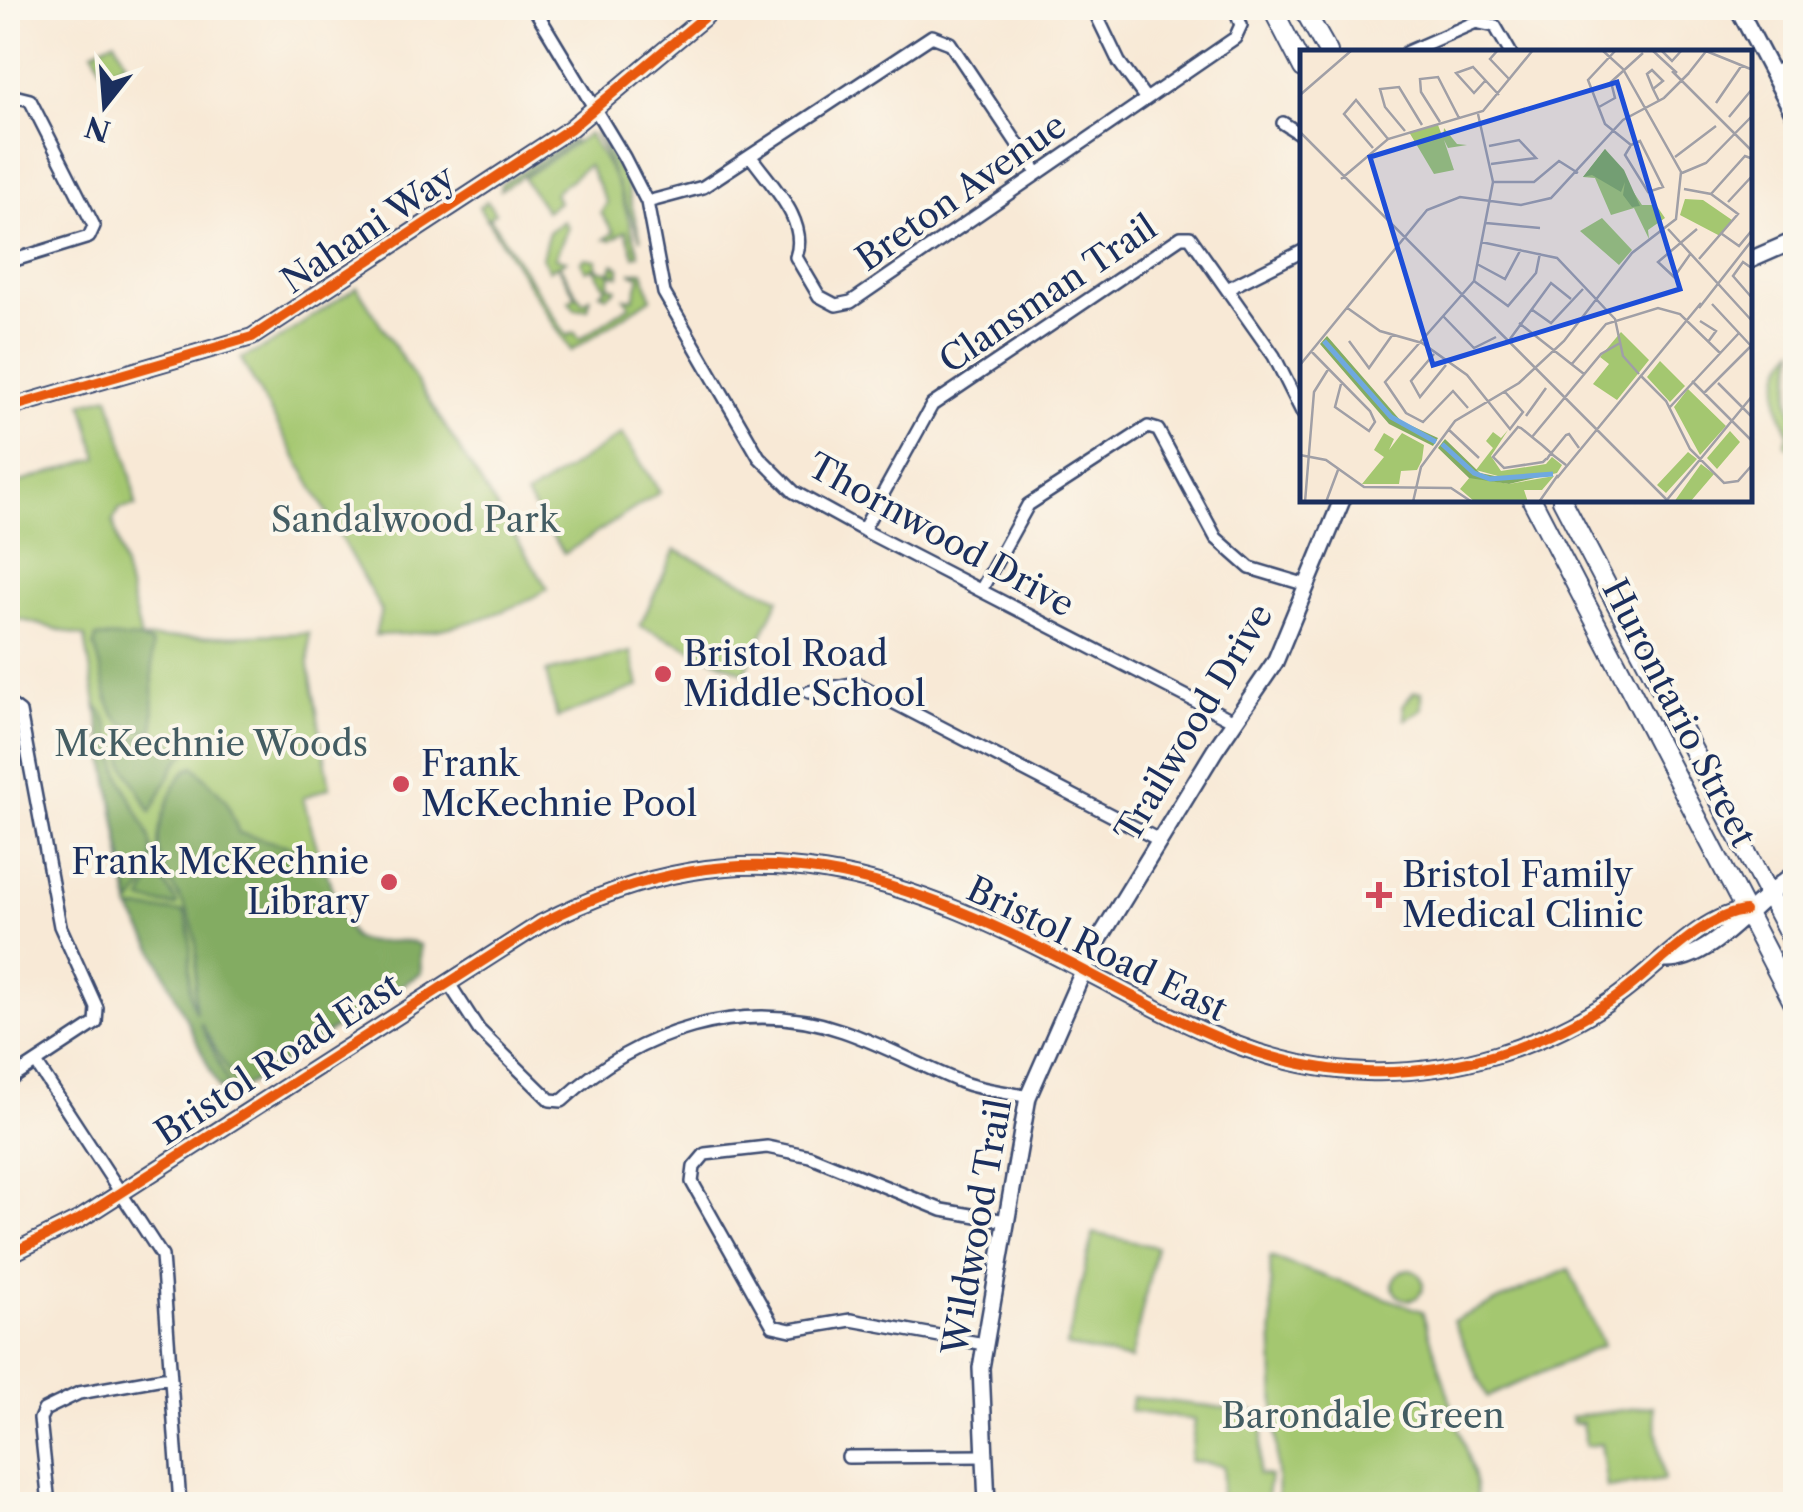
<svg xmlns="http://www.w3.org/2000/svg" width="1803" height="1512" viewBox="0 0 1803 1512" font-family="'Libre Caslon Text',serif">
<rect width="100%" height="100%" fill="#fbf7ec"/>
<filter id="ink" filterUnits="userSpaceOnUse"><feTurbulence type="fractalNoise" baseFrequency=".01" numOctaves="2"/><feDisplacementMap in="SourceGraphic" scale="20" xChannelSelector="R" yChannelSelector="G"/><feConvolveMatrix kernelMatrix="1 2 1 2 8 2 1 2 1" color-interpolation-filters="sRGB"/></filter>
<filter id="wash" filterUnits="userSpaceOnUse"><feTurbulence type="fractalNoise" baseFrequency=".0048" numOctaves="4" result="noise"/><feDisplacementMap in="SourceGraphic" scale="40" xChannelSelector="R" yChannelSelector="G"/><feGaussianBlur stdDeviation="2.25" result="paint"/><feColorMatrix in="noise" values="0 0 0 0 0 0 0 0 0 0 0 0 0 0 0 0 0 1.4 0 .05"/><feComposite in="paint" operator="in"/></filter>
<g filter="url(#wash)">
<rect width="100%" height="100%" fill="#f8e9d6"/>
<!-- green -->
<path fill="#a4c770" stroke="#607b67" stroke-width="2.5" d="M115,40L126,62L104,73L93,51Z
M595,132L625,180L641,240Z
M589,134L618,184L639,254L634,256L626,231L611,240L605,239L614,232L601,213L607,203L588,165L554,193L558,202L546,211L523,178Z
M572,140L574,142L500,190L501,184Z
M487,201L495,213L489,217L567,336L574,332L580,339L630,305L625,298L634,299L640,276L630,273L643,271L651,298L571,351L479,207Z
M564,221L568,227L555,258L566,260L559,265L583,303L590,298L588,309H575L569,301L576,296L557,265L549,270L542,257L549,231Z
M585,258L597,260L596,269L611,272L613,264L620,268L619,276L611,274L608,285L616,289L607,296L600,293L606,288L593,268L586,271L581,262Z
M357,287L548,589C496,619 436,636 375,635L381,610L241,359L273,343Z
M1795,349L1789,400L1795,421V450L1785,444L1789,433C1774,406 1772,372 1795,349Z
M109,396C121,437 131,463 136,506L119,509L113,521L141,639L309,633V666L330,787L303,798C311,824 337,933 360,941C380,948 396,935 420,945L421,973L233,1093L229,1085L219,1089L154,950L130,909L85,637L8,616V486L98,458L83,403Z
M622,434L660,492L564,554L526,496Z
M675,550L779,598L745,673L640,626Z
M631,652L639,686L557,718L546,672Z
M1414,692H1422V709L1405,720L1403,705Z
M1093,1233L1156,1247L1131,1360L1067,1346Z
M1270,1257L1422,1311L1473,1473L1478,1504H1278Z
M1569,1269L1603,1345L1487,1397L1453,1321Z
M1393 1285a15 15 0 1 1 30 0a15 15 0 1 1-30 0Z
M1132,1397L1265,1413L1258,1474L1270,1476L1266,1504L1220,1501L1224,1466L1190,1461L1195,1420L1130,1411Z
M1653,1406L1664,1480L1607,1488L1601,1444L1586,1446L1582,1423H1572L1571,1417Z"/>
<!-- forest -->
<path fill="#83ac62" stroke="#4f6e60" stroke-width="2.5" d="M96,637L141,639L152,644L154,731C98,733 110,683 94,646Z
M96,705C115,725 112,752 121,777C140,827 176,850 131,905Z
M171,735L185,738L191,747L175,765L151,812L124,764L120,739Z
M194,766L226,800L239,833L321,855L341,916L353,938C376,948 396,935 420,945L421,973L239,1090L200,1022L229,1085L219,1089L154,950L130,909L184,912C199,946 181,982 196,1013C191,989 199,966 196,943C188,878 134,879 171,795C176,783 182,770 194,766Z
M155,868L177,903L176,906L142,901Z"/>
</g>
<g filter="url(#ink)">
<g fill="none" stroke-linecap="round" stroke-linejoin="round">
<!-- street casing -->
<g stroke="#3c4b70" stroke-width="16">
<path id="street" d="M534,8L624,157L647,202L664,293L759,457L794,492L863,530L1234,721
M1093,8L1119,62L1146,99
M1407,52L1476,22L1495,26L1510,52
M1775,72L1796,61
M8,99L14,96L30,100L94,226L89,237L8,262
M1283,123L1303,136
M752,158C771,185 809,221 796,257L819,296L836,305L851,302L1235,38L1241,25L1234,8
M647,202L703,187L932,36L950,43L1037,173
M1229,288L1303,251
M863,530L932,405L1181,237H1190L1274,356L1303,414
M981,590L1028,505L1148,427L1158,430L1216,538L1250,568L1307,585
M809,692L856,683L1159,840
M8,703L20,712L60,926L97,1008L96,1023L8,1081
M448,982L479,1030L550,1100L562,1101C637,1031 743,996 843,1031C884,1045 921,1066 961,1082C982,1090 1007,1092 1028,1097
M36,1063L162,1256L180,1504
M984,1344L851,1320L791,1330L773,1326L692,1182L694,1167L705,1154L767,1147L810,1156L942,1210L1006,1221
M848,1457L985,1456
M49,1504L40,1419L44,1410L79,1393L169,1377"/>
</g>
<!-- secondary casing -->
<g stroke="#3c4b70" stroke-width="20">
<path id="secondary" d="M1738,8L1796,118
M1750,260L1796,240
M8,408L252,337L571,128L715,8
M1666,960C1714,961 1756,897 1796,873
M8,1255L80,1219L542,923C750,815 905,875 1098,978C1185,1024 1265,1069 1366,1072C1453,1075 1544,1047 1615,998C1652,973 1701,915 1745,911
M987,1504L981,1368L1028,1097L1092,951L1215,750L1275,662L1342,500"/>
</g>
<!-- primary casing -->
<g stroke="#3c4b70" stroke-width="22">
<path id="primary" d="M1272,8L1303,68
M1303,8L1328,52
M1532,500L1796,1008
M1562,500L1796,947"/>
</g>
<!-- street -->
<use href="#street" stroke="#fff" stroke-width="11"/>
<!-- secondary -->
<use href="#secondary" stroke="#fff" stroke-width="15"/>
<!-- primary -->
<use href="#primary" stroke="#fff" stroke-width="18"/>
<!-- cycleway casing -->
<g stroke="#fbf7ec" stroke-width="16">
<path id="cycleway" d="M8,408L252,337L571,128L715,8
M8,1255L80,1219L542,923C750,815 905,875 1098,978C1185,1024 1265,1069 1366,1072C1453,1075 1544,1047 1615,998C1652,973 1701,915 1745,911"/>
</g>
<!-- cycleway -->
<use href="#cycleway" stroke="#e8590c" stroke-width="10"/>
</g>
</g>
<!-- markers -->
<g fill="#d1495b" stroke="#fbf7ec" stroke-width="4">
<circle cx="663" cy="674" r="10"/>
<circle cx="401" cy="784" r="10"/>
<circle cx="389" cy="882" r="10"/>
<path d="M1374 880h10v10h10v10h-10v10h-10v-10h-10v-10h10z"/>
</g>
<g text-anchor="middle" stroke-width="8" stroke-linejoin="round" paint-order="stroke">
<!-- street labels -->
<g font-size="35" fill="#1b2f5e" stroke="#fbf7ec">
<text transform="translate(961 192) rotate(-35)" y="12">Breton Avenue</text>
<text transform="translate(368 229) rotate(-34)" y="12">Nahani Way</text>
<text transform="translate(1048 294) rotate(-34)" y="12">Clansman Trail</text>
<text transform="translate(941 535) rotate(29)" y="12">Thornwood Drive</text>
<text transform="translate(1679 713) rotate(63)" y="12">Hurontario Street</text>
<text transform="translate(1194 723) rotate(-59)" y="12">Trailwood Drive</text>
<text transform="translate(1097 949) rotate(26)" y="12">Bristol Road East</text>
<text transform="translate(278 1059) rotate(-33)" y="12">Bristol Road East</text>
<text transform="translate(977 1227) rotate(-80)" y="12">Wildwood Trail</text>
</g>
<!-- park labels -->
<g font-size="35" fill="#445d63" stroke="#fbf7ec">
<text x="415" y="532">Sandalwood Park</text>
<text x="211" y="756">McKechnie Woods</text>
<text x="1363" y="1428">Barondale Green</text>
</g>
<!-- poi labels -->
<g font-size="35" fill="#1b2f5e" stroke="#fbf7ec" text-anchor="start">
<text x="683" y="666">Bristol Road<tspan x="683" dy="40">Middle School</tspan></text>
<text x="421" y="776">Frank<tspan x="421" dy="40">McKechnie Pool</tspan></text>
<text x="369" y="874" text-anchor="end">Frank McKechnie<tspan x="369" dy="40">Library</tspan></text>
<text x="1402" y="887">Bristol Family<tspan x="1402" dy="40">Medical Clinic</tspan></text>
</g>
</g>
<!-- overview -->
<g transform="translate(1300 50)">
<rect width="452" height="452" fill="#f8e9d6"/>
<path d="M138,75L143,88L144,78L157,94L167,95L148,98L144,90L154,120L134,124L109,82ZM305,99L342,155H356L365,168L348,180L349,189L334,158L311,165L295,128L283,127ZM385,149L403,150L432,170L420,186L380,165ZM302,168L332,200L319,215L280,181ZM321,282L349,310L317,350L293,334L309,314L300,307ZM360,311L385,336L370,352L347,327ZM388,339L426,376L400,405L374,357ZM208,380L191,406L201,421L246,414L252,407L262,415L257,423L205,428L176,420L193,398L186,391L193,382L201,388ZM430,381L440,392L417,419L407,408ZM84,383L94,389L89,400L102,383L124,395L122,410L117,420L101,421L99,434H62L84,407L74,400ZM388,402L397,409L366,443L357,435ZM401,414L414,424L390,452H374ZM254,426L242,440H224L228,452H175L160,439L170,427L209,434Z" fill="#a4c770"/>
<path d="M305,99L324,120L340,156L332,157L323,145L325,132L321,142L292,125L283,127ZM27,286L101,371L138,388L133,396L89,374L20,294ZM145,389L180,423L205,428L257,423L209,434L169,428L138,398Z" fill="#83ac62"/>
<path fill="none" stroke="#6fa9df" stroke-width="5" d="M24,291L91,367L136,392M142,394L174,423L190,429L253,424"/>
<path fill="none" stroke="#a09fa6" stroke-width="2.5" d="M198,0L190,9L210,30M316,0L288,30L305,74L331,95L340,91L363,137L348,142L325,105L331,95M352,0L377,23M361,0L372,11L382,0M406,1L453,20M372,21L453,102M388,24L407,0M185,31L174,43L156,23L173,17L199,45M353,39L363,31L352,20L347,24L353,39L359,51M0,45L52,0M416,53L442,15M299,57L315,48L311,32L343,3M429,67L453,38M140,72L121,42L120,29L138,27L159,68M105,81L85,57L80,39L99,37L122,75M0,82L369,452M189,96L219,90L236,108L191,114M73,98L44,64L56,50L88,89M375,107L416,76M382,123L406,113L453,65M41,129L88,89L183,61L233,0M193,132H234L259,111L278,123M384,139L411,144L438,164L399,209M411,144L445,106L453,109M428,152L453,125M186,173L240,178M368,179L453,272M422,184L439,196L453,179M181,192L257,208L315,269L323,306L339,324M391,203L374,227L358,212L397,179M177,214L205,229L221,199M453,219L443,212L433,226L453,249M174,231L208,256L236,223L240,203M412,254L452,297M46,257L80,281L122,293L167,325L210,379L223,362L205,342M399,258L453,189M231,259L251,273L283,239M143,266L174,298L196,287M400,271L416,281L408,292M219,273L284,324M210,289L251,233L271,249M49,291L69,318L93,284M11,301L70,361L75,372L69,381L35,357L41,334M134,304L111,331L120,347L146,315M0,315L127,160L160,147L221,155L251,148L323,70L364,48L389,23M271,315L306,274L358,258L380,264L421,304M340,325L366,351L390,399L424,433L438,431L453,414M392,331L453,392M418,333L453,368M404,343L451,296M370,357L439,283M168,358L153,341L123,372L106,363L85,332L174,231L193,132L178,64M226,366L246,338M148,379L179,408M232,387L301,304L320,293M0,405L26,410L64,437L151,438L172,452M266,415L253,405L251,403L242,395L232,387L221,378L218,377L193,407L204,418L243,412L246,409H247L251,403L253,401L266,385L269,384L279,398M257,428L401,253M366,451L453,345M5,452L14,342L29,318M26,452L38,420M113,452L121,417L155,371L219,333L264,291L332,203L376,169L381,122L323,19L302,0M239,452L258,425"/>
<path fill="#1d4ed8" fill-opacity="0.15" stroke="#1d4ed8" stroke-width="5" d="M317,32L380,239L133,315L70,107Z"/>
<rect width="452" height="452" fill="none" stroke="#1b2f5e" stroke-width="5"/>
</g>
<!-- margin -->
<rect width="1803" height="1512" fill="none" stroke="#fbf7ec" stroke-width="40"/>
<!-- north arrow -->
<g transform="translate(105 105) rotate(197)" stroke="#fbf7ec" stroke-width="8" paint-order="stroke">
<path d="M0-8L18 38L0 25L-18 38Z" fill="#1b2f5e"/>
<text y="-15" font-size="28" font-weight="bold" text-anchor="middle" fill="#1b2f5e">N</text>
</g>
</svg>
